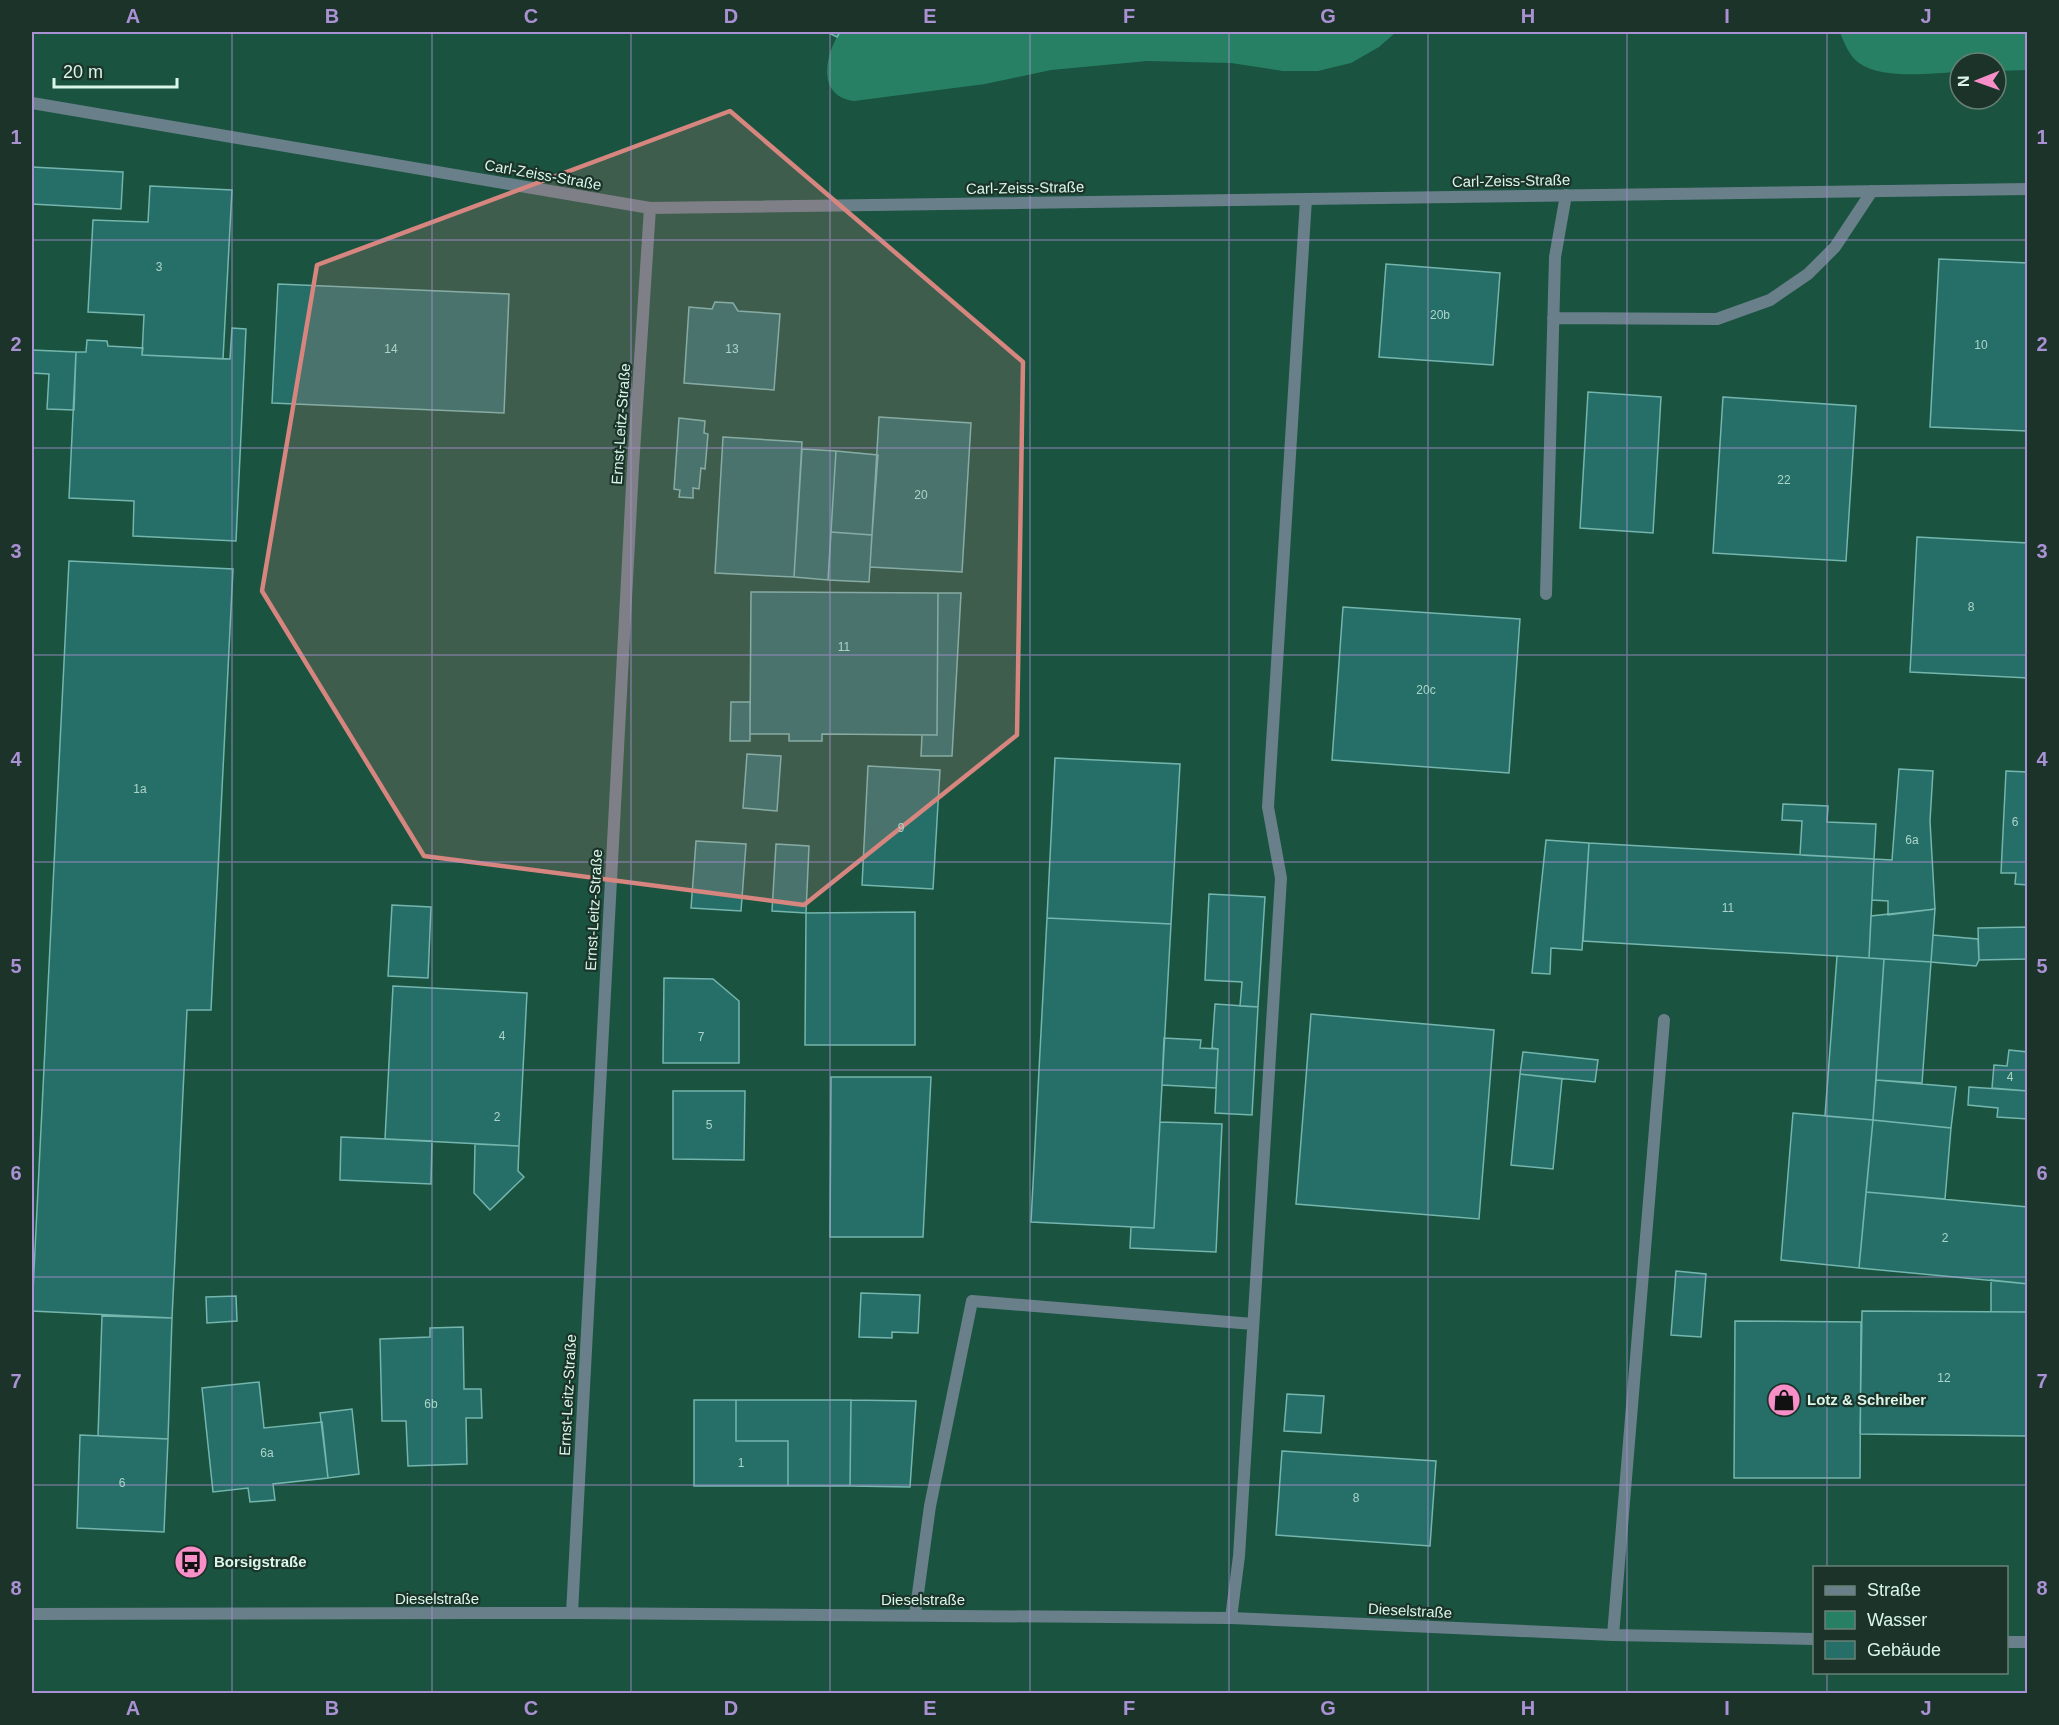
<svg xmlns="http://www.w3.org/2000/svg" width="2059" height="1725" viewBox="0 0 2059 1725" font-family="Helvetica,sans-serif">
<rect width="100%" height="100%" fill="#1a5340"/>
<!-- water -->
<path fill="#278063" d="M840,32H1396L1379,47L1351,63L1318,71H1283L1231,63L1147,61L1051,70L985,84L854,101C816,96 825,55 840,32Z
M1840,32H2027V70L1996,71V63H1960V72C1932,73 1882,80 1859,63C1850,57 1843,41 1840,32Z"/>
<!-- building -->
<path fill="#266f68" stroke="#74b5ae" stroke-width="1.5" d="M827,32H840L837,37Z
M32,167L123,172L121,209L32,204Z
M150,186L232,190L223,359L142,355L144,315L88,312L93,220L148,222Z
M1939,259L2028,263V431L1930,427Z
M1386,264L1500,273L1493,365L1379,357Z
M278,284L509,294L504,413L272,403Z
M715,302L733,303L738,311L780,314L774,390L684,383L689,307L712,309Z
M232,328L246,329L236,541L133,536L134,501L69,498L76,352H86L87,340L107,341L108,346L143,348L142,355L230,359Z
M32,350L76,352L74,410L47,409L49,374L32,373Z
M1588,392L1661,397L1653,533L1580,528Z
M1723,397L1856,406L1846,561L1713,553Z
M879,417L971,423L962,572L870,567Z
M679,418L705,421L704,433L708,434L705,469L701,468L699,489L693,488V498L679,497L680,490L674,489Z
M723,437L802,442L794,577L715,573Z
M802,449L836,451L828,580L794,577Z
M836,451L878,455L872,535L831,532Z
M831,532L872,535L869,582L828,580Z
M1917,537L2028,543V678L1910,672Z
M69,561L233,569L211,1010H187L172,1318L32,1311Z
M751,592L938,593L937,735L822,734V741H789V734H750Z
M938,593H961L952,756H921L922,735H937Z
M1343,607L1520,619L1509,773L1332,760Z
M731,702H750V741H730Z
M747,754L781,756L777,811L743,808Z
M1055,758L1180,764L1171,924L1047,918Z
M868,766L940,770L933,889L862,885Z
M1899,769L1933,771L1930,821L1935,909L1888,915V901L1872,900L1874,859L1892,860Z
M2006,771L2028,772V885L2015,884L2016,873H2001Z
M1783,804L1828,806L1827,822L1876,824L1874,859L1800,855L1802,821L1782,820Z
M1546,840L1589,843L1582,950L1551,948L1550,974L1532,973Z
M696,841L746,844L741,911L691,908Z
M1589,843L1874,859L1869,958L1583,941Z
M776,844L809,846L806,913L772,911Z
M1209,894L1265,897L1258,1007L1240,1006L1242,982L1205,980Z
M392,905L431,907L428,978L388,976Z
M1935,909L1931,962L1869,958L1871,916Z
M915,912V1045H805L806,913Z
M1047,918L1171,924L1154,1228L1031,1222Z
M2028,927V959L1979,960L1978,928Z
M1933,935L1978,939L1979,960L1976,966L1931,962Z
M1837,956L1884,959L1873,1120L1825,1116Z
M1884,959L1931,962L1922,1083L1876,1080Z
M664,978L713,979L739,1001V1063H663Z
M393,986L527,993L519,1146L385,1139Z
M1215,1004L1258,1007L1252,1115L1215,1113L1218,1049L1212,1048Z
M1311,1014L1494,1030L1479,1219L1296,1204Z
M1164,1038L1201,1040L1200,1048L1218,1049L1216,1088L1162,1085Z
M2009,1050L2028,1052V1091L1992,1088L1994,1065L2007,1066Z
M1523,1052L1598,1060L1595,1082L1520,1074Z
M1520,1074L1562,1079L1553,1169L1511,1165Z
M831,1077H931L923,1237H830Z
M1876,1080L1956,1087L1951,1128L1873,1120Z
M1969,1087L2028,1091V1119L1997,1117L1998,1108L1968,1105Z
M673,1091H745L744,1160L673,1159Z
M1793,1113L1873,1120L1859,1268L1781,1260Z
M1873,1120L1951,1128L1945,1199L1866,1192Z
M1160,1122L1222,1124L1216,1252L1130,1248L1131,1227L1154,1228Z
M341,1137L432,1141L431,1184L340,1180Z
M475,1144L519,1146L518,1171L524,1177L490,1210L474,1193Z
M1866,1192L2028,1207V1284L1859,1268Z
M1676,1271L1706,1274L1701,1337L1671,1335Z
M1991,1280L2028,1284V1312H1991Z
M861,1293L920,1295L918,1333L892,1332V1338L859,1337Z
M236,1296L237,1321L207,1323L206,1297Z
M1862,1311L2028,1312V1436L1860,1434Z
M102,1316L172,1318L168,1439L98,1436Z
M1735,1321L1861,1322L1860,1478H1734Z
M463,1327L464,1389H481L482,1418H466L467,1464L408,1466L406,1421H382L380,1339L430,1337V1328Z
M259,1382L264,1428L322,1422L328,1478L273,1484L275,1500L250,1502L248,1488L213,1492L202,1388Z
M1287,1394L1324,1396L1321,1433L1284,1431Z
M694,1400H736V1441H788V1486H694Z
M736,1400H851L850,1486H788V1441H736Z
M851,1400L916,1401L910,1487L850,1486Z
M352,1409L359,1474L328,1478L320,1413Z
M80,1435L168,1439L164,1532L77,1528Z
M1282,1451L1436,1461L1430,1546L1276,1535Z"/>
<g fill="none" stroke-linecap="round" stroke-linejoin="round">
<!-- lane -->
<path stroke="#697f8a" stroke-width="12" d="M1553,318L1717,319L1770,300L1808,274L1835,247L1872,191
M1546,594L1555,257L1566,195
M915,1615L930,1506L972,1301L1253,1324
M1231,1618L1239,1556L1281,878L1268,807L1306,199
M1613,1635L1664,1020"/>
<!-- street -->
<path stroke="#697f8a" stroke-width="12" d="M32,103L650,208L2028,189
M572,1613L633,467L650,208
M32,1614L572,1613L1231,1618L1613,1635L1814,1639
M2006,1642H2028"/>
</g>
<!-- marked area -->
<path fill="#d7857f" fill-opacity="0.2" stroke="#d7857f" stroke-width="4.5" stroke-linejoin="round" d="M730,111L1023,362L1017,735L804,905L424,856L262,591L317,265Z"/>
<!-- grid -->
<path fill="none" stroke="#aa91d4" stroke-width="1.5" stroke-opacity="0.55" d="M232,32V1694M432,32V1694M631,32V1694M830,32V1694M1030,32V1694M1229,32V1694M1428,32V1694M1627,32V1694M1827,32V1568M32,240H2028M32,448H2028M32,655H2028M32,862H2028M32,1070H2028M32,1277H2028M32,1485H2028M1827,1672V1694"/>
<!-- icons -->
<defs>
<g id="shop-disc" transform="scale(1.725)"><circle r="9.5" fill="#f98fc9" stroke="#1c332a"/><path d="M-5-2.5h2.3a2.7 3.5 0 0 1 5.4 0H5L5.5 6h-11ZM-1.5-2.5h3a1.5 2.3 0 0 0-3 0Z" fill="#111"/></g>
<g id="bus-disc" transform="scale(1.725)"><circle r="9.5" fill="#f98fc9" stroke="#1c332a"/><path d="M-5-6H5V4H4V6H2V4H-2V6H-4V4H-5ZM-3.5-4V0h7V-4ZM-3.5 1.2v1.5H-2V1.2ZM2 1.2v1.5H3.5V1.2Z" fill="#111"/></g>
</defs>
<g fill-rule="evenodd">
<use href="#shop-disc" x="1784" y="1400"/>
<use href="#bus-disc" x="191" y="1562"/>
</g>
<g text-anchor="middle" stroke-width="4.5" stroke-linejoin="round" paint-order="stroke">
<!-- number labels -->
<g font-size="12" fill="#acd4c9">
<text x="159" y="271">3</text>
<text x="1440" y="319">20b</text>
<text x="1981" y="349">10</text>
<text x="391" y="353">14</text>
<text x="732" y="353">13</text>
<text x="1784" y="484">22</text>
<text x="921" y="499">20</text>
<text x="1971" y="611">8</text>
<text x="844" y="651">11</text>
<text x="1426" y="694">20c</text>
<text x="140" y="793">1a</text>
<text x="2015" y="826">6</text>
<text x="901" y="832">9</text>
<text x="1912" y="844">6a</text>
<text x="1728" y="912">11</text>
<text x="502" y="1040">4</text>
<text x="701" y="1041">7</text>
<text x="2010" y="1081">4</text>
<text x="497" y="1121">2</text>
<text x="709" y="1129">5</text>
<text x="1945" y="1242">2</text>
<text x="1944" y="1382">12</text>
<text x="431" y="1408">6b</text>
<text x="267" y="1457">6a</text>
<text x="741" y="1467">1</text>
<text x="122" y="1487">6</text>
<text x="1356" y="1502">8</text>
</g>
<!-- street labels -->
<g font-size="15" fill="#d9f6e9" stroke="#1c332a">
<text transform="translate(543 175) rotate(10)" y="5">Carl-Zeiss-Straße</text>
<text transform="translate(1511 181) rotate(-1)" y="5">Carl-Zeiss-Straße</text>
<text transform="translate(1025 188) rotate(-1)" y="5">Carl-Zeiss-Straße</text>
<text transform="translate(621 424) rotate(-86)" y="5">Ernst-Leitz-Straße</text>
<text transform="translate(594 910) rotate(-87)" y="5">Ernst-Leitz-Straße</text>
<text transform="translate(568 1395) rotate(-87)" y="5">Ernst-Leitz-Straße</text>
<text x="437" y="1604">Dieselstraße</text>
<text x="923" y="1605">Dieselstraße</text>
<text transform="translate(1410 1611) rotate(3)" y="5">Dieselstraße</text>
</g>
<!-- poi labels -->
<g font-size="15" font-weight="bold" fill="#d9f6e9" stroke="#1c332a" text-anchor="start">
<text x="1807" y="1405">Lotz &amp; Schreiber</text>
<text x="214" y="1567">Borsigstraße</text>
</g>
</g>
<!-- border -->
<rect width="2059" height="1725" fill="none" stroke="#1c332a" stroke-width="66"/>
<!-- legend -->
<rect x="1813" y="1566" width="195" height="108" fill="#1c332a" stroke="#688176" stroke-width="1.5"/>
<rect x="1825" y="1586" width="30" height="9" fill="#697f8a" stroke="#688176" stroke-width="1.5"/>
<text x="1867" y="1596" font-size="18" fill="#d9f6e9">Straße</text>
<rect x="1825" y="1611" width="30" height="18" fill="#278063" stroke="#688176" stroke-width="1.5"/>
<text x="1867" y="1626" font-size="18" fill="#d9f6e9">Wasser</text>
<rect x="1825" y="1641" width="30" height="18" fill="#266f68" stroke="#688176" stroke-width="1.5"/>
<text x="1867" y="1656" font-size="18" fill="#d9f6e9">Gebäude</text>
<!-- north arrow -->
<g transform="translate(1978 81) rotate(269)"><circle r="28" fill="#1c332a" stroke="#688176" stroke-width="1.5"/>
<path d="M0-4.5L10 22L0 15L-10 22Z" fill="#f98fc9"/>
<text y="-9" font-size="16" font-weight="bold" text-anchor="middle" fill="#d9f6e9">N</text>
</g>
<!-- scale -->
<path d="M54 78v9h123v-9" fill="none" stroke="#d9f6e9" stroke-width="3"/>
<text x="63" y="78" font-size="18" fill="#d9f6e9" stroke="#1c332a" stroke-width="4.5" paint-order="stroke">20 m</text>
<rect x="33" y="33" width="1993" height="1659" fill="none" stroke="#aa91d4" stroke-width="2"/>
<g font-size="20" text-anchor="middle" font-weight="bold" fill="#aa91d4">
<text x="133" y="23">A</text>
<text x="332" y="23">B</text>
<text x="531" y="23">C</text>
<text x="731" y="23">D</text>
<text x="930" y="23">E</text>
<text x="1129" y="23">F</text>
<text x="1328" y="23">G</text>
<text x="1528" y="23">H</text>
<text x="1727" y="23">I</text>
<text x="1926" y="23">J</text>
<text x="16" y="144">1</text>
<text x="2042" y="144">1</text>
<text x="16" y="351">2</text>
<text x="2042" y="351">2</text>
<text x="16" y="558">3</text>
<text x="2042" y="558">3</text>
<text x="16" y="766">4</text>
<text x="2042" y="766">4</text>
<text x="16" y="973">5</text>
<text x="2042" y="973">5</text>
<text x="16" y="1180">6</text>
<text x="2042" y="1180">6</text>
<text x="16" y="1388">7</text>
<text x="2042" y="1388">7</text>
<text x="16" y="1595">8</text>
<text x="2042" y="1595">8</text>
<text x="133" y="1715">A</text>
<text x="332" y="1715">B</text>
<text x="531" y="1715">C</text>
<text x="731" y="1715">D</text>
<text x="930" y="1715">E</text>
<text x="1129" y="1715">F</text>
<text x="1328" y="1715">G</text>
<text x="1528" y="1715">H</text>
<text x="1727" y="1715">I</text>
<text x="1926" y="1715">J</text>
</g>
</svg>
